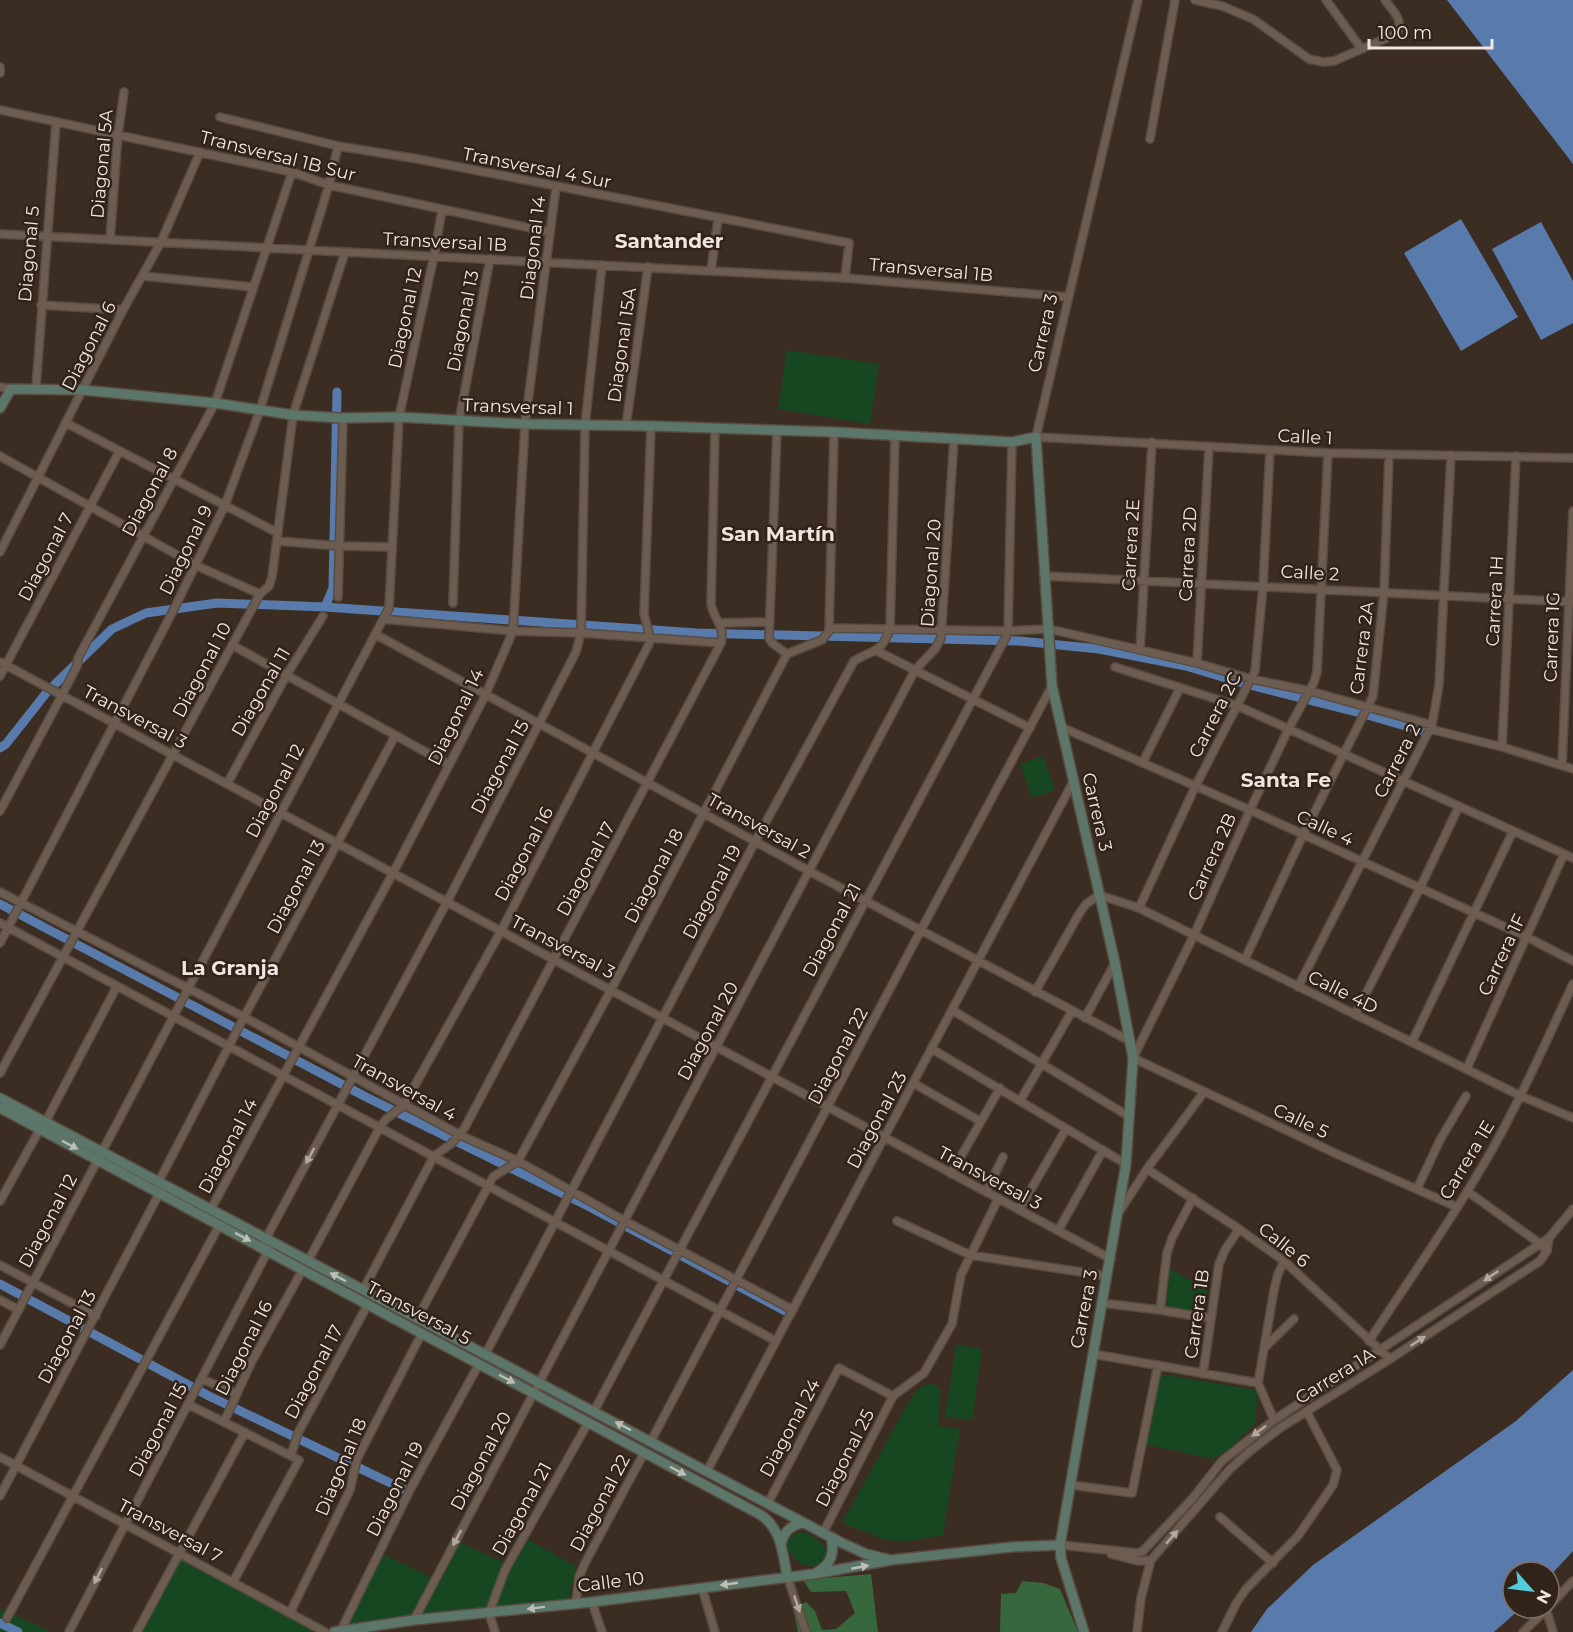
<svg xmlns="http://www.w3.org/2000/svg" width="1573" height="1632" viewBox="0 0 1573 1632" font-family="Montserrat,sans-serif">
<rect width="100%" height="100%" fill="#3c2d22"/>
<!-- green -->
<path fill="#174720" d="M787,350L879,364L870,424L778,409Z
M1043,756L1055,790L1032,798L1020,764Z
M1170,1269L1208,1290L1203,1313L1166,1306Z
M956,1345L982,1349L972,1420L945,1417Z
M1159,1374L1257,1390L1256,1423L1227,1451L1212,1459L1145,1444Z
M931,1383L941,1390L938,1426L960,1429L943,1535L907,1541L886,1540L842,1523L912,1396L920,1388Z
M800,1532C814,1533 841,1554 819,1565C803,1573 769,1543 800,1532Z
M527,1539L577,1567L568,1600L421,1616L459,1542L512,1566Z
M179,1554L325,1632H138Z
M383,1554L434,1579L413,1618L345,1628Z
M0,1609L52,1632H0Z"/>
<!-- forest -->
<path fill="#37673d" d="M871,1574L878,1632H798L793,1609L806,1602L815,1611L822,1630L836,1629L855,1613L846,1591L811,1592L803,1580Z
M1022,1581L1043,1583L1060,1589L1078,1632H1000L1001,1594L1016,1593Z"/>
<!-- water -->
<path fill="#587bac" d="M1447,0H1573V164Z
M1461,219L1518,317L1461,351L1404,253Z
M1541,222L1573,281V323L1541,340L1492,249Z
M1573,1370V1551L1549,1577V1572H1513V1608H1521L1494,1632H1251L1267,1609L1313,1565L1516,1421Z"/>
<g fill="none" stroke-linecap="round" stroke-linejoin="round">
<!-- canal -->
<path stroke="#587bac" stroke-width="9" d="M325,607L333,588L337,392
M0,748L6,744L47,692L112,629L146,613L217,603L325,607L697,633L1020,641L1099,649L1186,666L1242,683L1364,714L1426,732
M0,904L366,1097L588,1206L789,1313
M0,1284L209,1396L405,1490
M0,1623L18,1632"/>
<!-- street casing -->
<g stroke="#584b42" stroke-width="10">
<path id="street" d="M1138,0L1036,437L1328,453L1573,458
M1195,0L1222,6L1253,19L1309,59L1323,62L1334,61L1396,34C1405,21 1393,11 1385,0
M1326,0L1361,48
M0,67V73
M0,110L292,172L329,185L549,232
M220,117L338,146L418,159L849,243L845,278
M1150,139L1175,0
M0,234L845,278L1068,297
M110,240L118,134L124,92
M711,271L718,219
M143,276L253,287
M41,305L123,310
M0,387L11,389
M36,388L56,123
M66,423L278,533
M626,426L648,267
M777,430L769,638L772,643L787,654
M1328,453L1317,672L1314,682L1288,730L1250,810L1194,935L1133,1058L1339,1155L1457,1207
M0,456L195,565L260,594
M277,541L339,546L392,547
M0,552L123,310L161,242L200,152
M1045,576L1573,602
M338,597L343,418
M453,603L459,421L490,259
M383,619L513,631L581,633L721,643
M719,623L770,622
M829,628L1008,631L1049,629L1197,663L1251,679L1310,691L1432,725
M375,634L809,871L1130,1041
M232,645L449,765
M1140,650L1152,442
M877,651L1030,728
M0,662L1111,1259
M1197,663L1209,447
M1115,667L1238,706L1573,858
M0,676L119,452
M1061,727L1250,810L1527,937L1573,961
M1430,729L1502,747L1573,769
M1502,747L1516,456
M1143,762L1180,688
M1562,765L1573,511
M227,784L286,676L323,616
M0,811L62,695L77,666L78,658L215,403L292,172
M0,892L244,1017L460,1135L518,1161L625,1221L793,1310
M1139,908L1196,785L1255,671L1263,586L1270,450
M0,923L776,1341
M0,943L173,611L225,505L260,410L329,185L338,146
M1245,959L1303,835L1373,696L1384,592L1389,456
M1298,987L1432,725L1439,685L1451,455
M1035,992L1079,914L1086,904L1099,895L1139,908L1521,1096L1573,1118
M952,1010L1130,1117
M1355,1015L1420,888L1459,806
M1085,1018L1115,963
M1412,1042L1513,831
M932,1049L1126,1164
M1467,1068L1564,854
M0,1073L260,594L269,586L272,577L293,415L345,252
M913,1083L980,1121
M1020,1101L1072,1011
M46,1121L117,986
M1147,1169L1239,1229L1284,1261L1390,1359
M951,1174L1000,1088
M159,1181L244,1017L395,736
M1417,1189L1440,1140L1466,1096
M1467,1191L1539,1243L1547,1251
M986,1192L1003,1157
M0,1201L40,1129
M211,1209L393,873L485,696L513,631L525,424L556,187
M1019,1210L1066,1129
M1119,1212L1147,1169L1204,1092
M897,1221L970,1255L1107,1276
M1058,1231L1103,1150
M264,1242L447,902L576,652L581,633L585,426L602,265
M308,1261L380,1127L386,1119L404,1105L501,931L649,644L650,637L644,614L651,426
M0,1265L96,1316
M363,1290L434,1156L451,1144L464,1129L721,643C725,625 714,620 711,604L715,429
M0,1300L19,1310
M1102,1303L1160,1310L1201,1317H1211
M1160,1310L1167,1253L1172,1238L1193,1198
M417,1319L493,1177L518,1161L611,990L787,654L822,640L829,631L834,432
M1369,1341C1411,1277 1455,1215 1493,1148C1523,1095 1547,1039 1573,984
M0,1345L389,608L399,417L434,256L442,210
M1264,1348L1294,1319
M486,1353L755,842L854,661C873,649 882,654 890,628L895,437
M1093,1354L1258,1383
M1203,1374L1219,1264L1225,1250L1239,1229
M202,1379L237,1394
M189,1405L224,1422
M594,1411L1006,637L1008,631L1012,442
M1274,1420L1258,1383L1274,1290L1278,1274L1284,1261
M651,1441L921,930L1052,686
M291,1455L298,1433L368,1304
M0,1457L325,1632
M707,1471L1073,782
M1071,1485L1132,1493L1158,1365
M0,1496L160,1192
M768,1503L839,1368L893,1396
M1220,1517L1273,1563
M823,1533L893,1396L924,1373L952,1324L961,1275L998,1199
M1060,1545L1138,1553L1143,1551L1192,1499L1222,1461L1274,1420L1549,1238L1573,1209
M1111,1554L1138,1561L1151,1560L1230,1469L1249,1452L1280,1428L1390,1359L1540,1261L1547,1251L1549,1238
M787,1576L806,1632
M233,1582L299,1460L224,1422L252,1361L303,1269
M702,1588L715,1632
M592,1602L602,1632
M576,1603L579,1577L585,1563L644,1453
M1549,1606L1573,1581
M1546,1609L1553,1632
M290,1613L350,1490L357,1459L422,1333
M7,1618L220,1224
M414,1620L915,670L935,649L941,638L954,438
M341,1630L411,1488L479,1364
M69,1632L270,1247
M137,1632L245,1432
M495,1632L489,1613L505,1570L588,1423
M1137,1632L1141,1598L1151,1560
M1222,1632L1237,1602L1246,1589L1298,1536L1333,1485L1337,1470L1307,1412
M1523,1632L1548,1608"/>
</g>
<!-- secondary casing -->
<g stroke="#584b42" stroke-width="12">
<path id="secondary" d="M0,408L11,389L83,390L215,403L293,415L341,418L399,417L525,424L651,426L834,432L1012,442L1036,437L1052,686L1115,963L1133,1058L1126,1164L1060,1545L1061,1558L1084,1632
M0,1098L842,1543L866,1554L891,1560
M0,1108L761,1515C781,1529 783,1553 787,1576
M781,1544C784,1531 791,1525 803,1523
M816,1573C831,1565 835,1553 831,1537
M334,1632L414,1620L592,1602L814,1574L891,1560L1012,1547L1060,1545"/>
</g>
<!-- street -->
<use href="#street" stroke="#6d5d51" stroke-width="7"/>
<!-- secondary -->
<use href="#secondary" stroke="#5d766a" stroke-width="9"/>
</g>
<!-- one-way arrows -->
<defs><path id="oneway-solid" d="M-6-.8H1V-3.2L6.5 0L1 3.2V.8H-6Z" transform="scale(1.5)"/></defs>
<g fill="#bdbfb6">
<use href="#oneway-solid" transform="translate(70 1145) rotate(28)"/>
<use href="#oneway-solid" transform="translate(243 1237) rotate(28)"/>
<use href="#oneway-solid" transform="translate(338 1277) rotate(-152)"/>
<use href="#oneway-solid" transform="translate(507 1379) rotate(28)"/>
<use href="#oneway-solid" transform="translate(623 1426) rotate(-152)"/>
<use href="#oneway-solid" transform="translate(678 1471) rotate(28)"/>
<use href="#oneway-solid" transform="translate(860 1567) rotate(-11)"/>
<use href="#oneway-solid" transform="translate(729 1584) rotate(172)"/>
<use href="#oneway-solid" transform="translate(536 1608) rotate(173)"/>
</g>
<g fill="#b5a89f">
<use href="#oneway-solid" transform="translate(310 1156) rotate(118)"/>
<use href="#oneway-solid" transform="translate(1491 1276) rotate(146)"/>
<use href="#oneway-solid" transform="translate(1418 1341) rotate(-33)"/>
<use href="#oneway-solid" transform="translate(1259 1431) rotate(143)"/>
<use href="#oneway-solid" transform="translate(1172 1537) rotate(-49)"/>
<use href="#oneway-solid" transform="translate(457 1538) rotate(118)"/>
<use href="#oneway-solid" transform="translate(98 1576) rotate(117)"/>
<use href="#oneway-solid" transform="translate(797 1604) rotate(71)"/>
</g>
<g text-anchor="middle" stroke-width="5" stroke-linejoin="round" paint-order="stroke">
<!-- street labels -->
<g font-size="18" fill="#f0e6df" stroke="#312319">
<text transform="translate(278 156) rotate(14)" y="6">Transversal 1B Sur</text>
<text transform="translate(102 164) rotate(-85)" y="6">Diagonal 5A</text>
<text transform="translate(537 168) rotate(11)" y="6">Transversal 4 Sur</text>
<text transform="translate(445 242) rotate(3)" y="6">Transversal 1B</text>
<text transform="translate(533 248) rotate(-83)" y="6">Diagonal 14</text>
<text transform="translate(29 254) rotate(-85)" y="6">Diagonal 5</text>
<text transform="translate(931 270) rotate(5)" y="6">Transversal 1B</text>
<text transform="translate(405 318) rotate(-78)" y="6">Diagonal 12</text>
<text transform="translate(463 321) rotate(-79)" y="6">Diagonal 13</text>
<text transform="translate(1043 333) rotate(-77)" y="6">Carrera 3</text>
<text transform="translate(622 345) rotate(-82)" y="6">Diagonal 15A</text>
<text transform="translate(89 346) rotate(-63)" y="6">Diagonal 6</text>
<text transform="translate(518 407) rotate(2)" y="6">Transversal 1</text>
<text transform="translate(1305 437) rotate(3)" y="6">Calle 1</text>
<text transform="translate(150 492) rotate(-62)" y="6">Diagonal 8</text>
<text transform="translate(1131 545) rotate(-87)" y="6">Carrera 2E</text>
<text transform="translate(186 550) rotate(-64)" y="6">Diagonal 9</text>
<text transform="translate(1188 554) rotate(-87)" y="6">Carrera 2D</text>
<text transform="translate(46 557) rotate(-62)" y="6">Diagonal 7</text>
<text transform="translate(931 573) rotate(-86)" y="6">Diagonal 20</text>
<text transform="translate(1310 573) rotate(3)" y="6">Calle 2</text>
<text transform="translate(1495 601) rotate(-87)" y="6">Carrera 1H</text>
<text transform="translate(1552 637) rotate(-88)" y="6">Carrera 1G</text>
<text transform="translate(1362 648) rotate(-83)" y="6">Carrera 2A</text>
<text transform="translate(202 670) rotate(-62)" y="6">Diagonal 10</text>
<text transform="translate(261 692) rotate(-60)" y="6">Diagonal 11</text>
<text transform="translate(1215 715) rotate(-63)" y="6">Carrera 2C</text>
<text transform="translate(135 717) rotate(28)" y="6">Transversal 3</text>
<text transform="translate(456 717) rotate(-64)" y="6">Diagonal 14</text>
<text transform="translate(1397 761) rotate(-63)" y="6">Carrera 2</text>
<text transform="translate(500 767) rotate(-62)" y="6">Diagonal 15</text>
<text transform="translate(275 791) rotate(-62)" y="6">Diagonal 12</text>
<text transform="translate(1097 812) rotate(77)" y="6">Carrera 3</text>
<text transform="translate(759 826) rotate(29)" y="6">Transversal 2</text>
<text transform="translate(1325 828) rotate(25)" y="6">Calle 4</text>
<text transform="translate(524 854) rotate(-62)" y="6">Diagonal 16</text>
<text transform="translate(1212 857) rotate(-66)" y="6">Carrera 2B</text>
<text transform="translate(586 869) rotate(-62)" y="6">Diagonal 17</text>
<text transform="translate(654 876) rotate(-62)" y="6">Diagonal 18</text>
<text transform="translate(296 887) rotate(-62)" y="6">Diagonal 13</text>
<text transform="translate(712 892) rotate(-62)" y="6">Diagonal 19</text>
<text transform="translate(832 930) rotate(-62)" y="6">Diagonal 21</text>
<text transform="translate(563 947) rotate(28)" y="6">Transversal 3</text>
<text transform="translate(1502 955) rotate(-65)" y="6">Carrera 1F</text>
<text transform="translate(1343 992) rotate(26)" y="6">Calle 4D</text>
<text transform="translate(708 1031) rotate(-62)" y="6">Diagonal 20</text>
<text transform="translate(838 1056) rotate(-62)" y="6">Diagonal 22</text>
<text transform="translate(404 1088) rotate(29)" y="6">Transversal 4</text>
<text transform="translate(877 1120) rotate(-62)" y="6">Diagonal 23</text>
<text transform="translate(1301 1121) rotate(25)" y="6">Calle 5</text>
<text transform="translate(228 1146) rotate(-62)" y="6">Diagonal 14</text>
<text transform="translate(1467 1160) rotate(-59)" y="6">Carrera 1E</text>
<text transform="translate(990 1178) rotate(28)" y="6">Transversal 3</text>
<text transform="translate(48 1221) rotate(-62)" y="6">Diagonal 12</text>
<text transform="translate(1284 1245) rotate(39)" y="6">Calle 6</text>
<text transform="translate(1084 1309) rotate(-79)" y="6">Carrera 3</text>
<text transform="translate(419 1313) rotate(28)" y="6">Transversal 5</text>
<text transform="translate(1197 1314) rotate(-82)" y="6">Carrera 1B</text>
<text transform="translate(67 1337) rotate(-62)" y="6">Diagonal 13</text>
<text transform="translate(244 1348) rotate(-63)" y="6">Diagonal 16</text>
<text transform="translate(314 1372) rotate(-62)" y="6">Diagonal 17</text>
<text transform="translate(1335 1376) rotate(-32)" y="6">Carrera 1A</text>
<text transform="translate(790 1428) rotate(-62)" y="6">Diagonal 24</text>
<text transform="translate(158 1430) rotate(-62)" y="6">Diagonal 15</text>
<text transform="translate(845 1458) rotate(-63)" y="6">Diagonal 25</text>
<text transform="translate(481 1461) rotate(-62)" y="6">Diagonal 20</text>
<text transform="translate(341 1467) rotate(-67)" y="6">Diagonal 18</text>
<text transform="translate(395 1489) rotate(-63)" y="6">Diagonal 19</text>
<text transform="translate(600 1503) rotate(-62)" y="6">Diagonal 22</text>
<text transform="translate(522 1509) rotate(-61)" y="6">Diagonal 21</text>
<text transform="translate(170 1531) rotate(28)" y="6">Transversal 7</text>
<text transform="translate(611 1582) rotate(-7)" y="6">Calle 10</text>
</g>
<!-- neighbourhood labels -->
<g font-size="20" font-weight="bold" fill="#f0e6df" stroke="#312319">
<text x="669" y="248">Santander</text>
<text x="778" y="541">San Martín</text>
<text x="1286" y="787">Santa Fe</text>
<text x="230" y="975">La Granja</text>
</g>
</g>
<!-- north arrow -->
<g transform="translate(1531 1590) rotate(118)"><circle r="28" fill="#312319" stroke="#7d7168" stroke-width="1.5"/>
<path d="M0-4.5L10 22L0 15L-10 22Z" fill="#53cbda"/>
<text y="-9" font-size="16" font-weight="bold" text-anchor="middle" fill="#f0e6df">N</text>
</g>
<!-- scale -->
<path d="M1369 39v9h123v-9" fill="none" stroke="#f0e6df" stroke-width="3"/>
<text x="1378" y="39" font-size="18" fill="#f0e6df" stroke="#312319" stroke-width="4.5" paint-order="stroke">100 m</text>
</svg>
